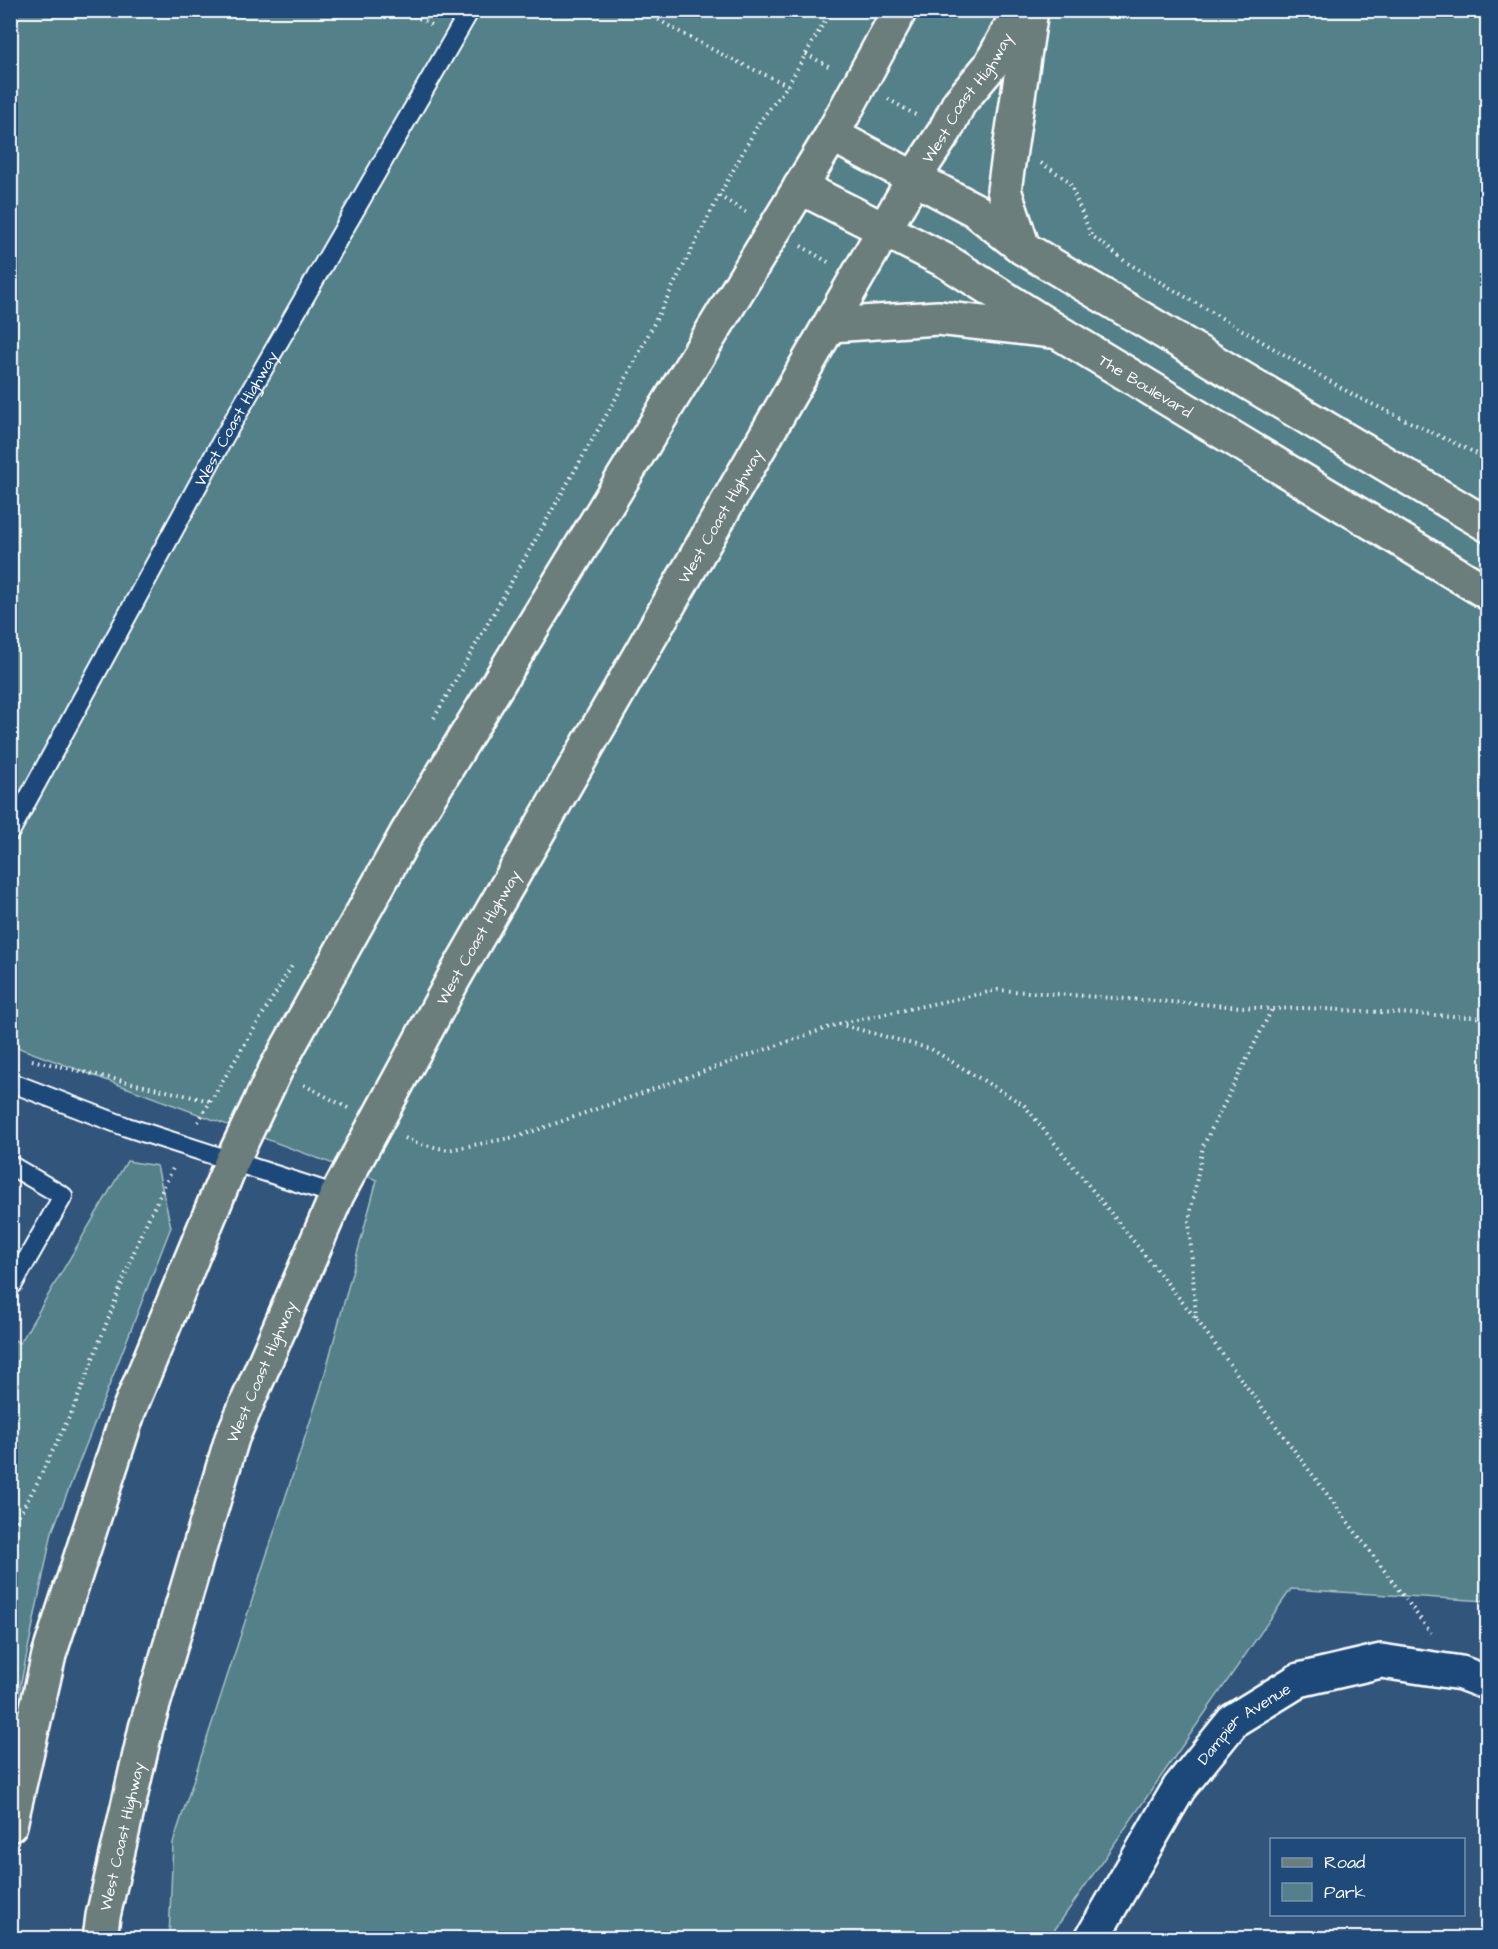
<svg xmlns="http://www.w3.org/2000/svg" width="1498" height="1949" viewBox="0 0 1498 1949" font-family="'Architects Daughter',sans-serif">
<rect width="100%" height="100%" fill="#32557c"/>
<filter id="ink" filterUnits="userSpaceOnUse"><feTurbulence type="fractalNoise" baseFrequency=".0167" numOctaves="2"/><feDisplacementMap in="SourceGraphic" scale="12" xChannelSelector="R" yChannelSelector="G"/><feConvolveMatrix kernelMatrix="1 2 1 2 8 2 1 2 1" color-interpolation-filters="sRGB"/></filter>
<g filter="url(#ink)">
<!-- green -->
<path fill="#538089" stroke="#a9c0c4" stroke-width="1.5" d="M10,11H1487V1601L1291,1589L1049,1938H169L173,1843L321,1388L377,1180L11,1045Z
M127,1161L157,1166L171,1227L52,1532L11,1731V1338L20,1343Z"/>
<g fill="none" stroke-linecap="round" stroke-linejoin="round">
<!-- service casing -->
<g stroke="#fff" stroke-width="22">
<g id="service">
<path id="s1" d="M10,832L224,437L470,10"/>
<path d="M10,1082L127,1127L337,1195"/>
<path d="M10,1165L63,1196L13,1284L10,1282"/>
</g>
</g>
<!-- minor casing -->
<g stroke="#fff" stroke-width="38">
<g id="minor">
<path id="s2" d="M1092,1938L1179,1788L1234,1720L1299,1680L1381,1661L1461,1673L1488,1683"/>
</g>
</g>
<!-- primary casing -->
<g stroke="#fff" stroke-width="38">
<g id="primary">
<path d="M832,135L975,210L1023,248L1488,525"/>
<path id="s3" d="M800,187L946,261L1058,332L1488,593"/>
<path d="M1023,248L1004,190L1031,10"/>
<path d="M831,325L938,318L1053,331"/>
</g>
</g>
<!-- trunk casing -->
<g stroke="#fff" stroke-width="38">
<g id="trunk">
<path d="M10,1825L49,1655L129,1410L232,1161L276,1069L407,833L832,135L900,10"/>
<path id="s4" d="M100,1938L103,1916L146,1728L232,1438L337,1195L454,978L914,178L945,131L959,103L990,66L1020,10"/>
</g>
</g>
<!-- path -->
<path stroke="#fff" stroke-width="4" stroke-dasharray="1.5 4.5" stroke-linecap="butt" d="M403,10L432,25
M643,10C690,40 738,63 788,85
M806,54L832,68
M888,99L916,115
M1041,163L1069,181L1091,235L1126,262L1355,396L1488,459
M719,196L746,212
M801,246L828,262
M434,718L616,398L719,196L760,121L788,85L831,10
M839,1024L931,1049L1024,1105L1196,1319L1431,1633
M32,1060L210,1101
M304,1085L348,1108
M198,1122L293,964
M405,1138L416,1143L448,1150L520,1136L838,1024L998,990L1272,1009L1306,1008L1488,1018
M1196,1318L1189,1221L1203,1146L1272,1009
M10,1531L36,1485L75,1405L141,1234L173,1168"/>
<!-- service -->
<use href="#service" stroke="#1f4a7a" stroke-width="18"/>
<!-- minor -->
<use href="#minor" stroke="#1f4a7a" stroke-width="33"/>
<!-- primary -->
<use href="#primary" stroke="#6c7e7c" stroke-width="33"/>
<!-- trunk -->
<use href="#trunk" stroke="#6c7e7c" stroke-width="33"/>
</g>
</g>
<g text-anchor="middle" stroke-width="4.5" stroke-linejoin="round" paint-order="stroke">
<!-- street labels -->
<g font-size="16" fill="#fff" stroke="#1f4a7a">
<text dy="6" stroke="none"><textPath href="#s4" startOffset="2048">West Coast Highway</textPath></text>
<text dy="6" stroke="none"><textPath href="#s3" startOffset="399">The Boulevard</textPath></text>
<text dy="6" stroke="none"><textPath href="#s1" startOffset="471">West Coast Highway</textPath></text>
<text dy="6" stroke="none"><textPath href="#s4" startOffset="1562">West Coast Highway</textPath></text>
<text dy="6" stroke="none"><textPath href="#s4" startOffset="1076">West Coast Highway</textPath></text>
<text dy="6" stroke="none"><textPath href="#s4" startOffset="590">West Coast Highway</textPath></text>
<text dy="6" stroke="none"><textPath href="#s2" startOffset="266">Dampier Avenue</textPath></text>
<text dy="6" stroke="none"><textPath href="#s4" startOffset="104">West Coast Highway</textPath></text>
</g>
</g>
<!-- margin -->
<rect width="1498" height="1949" fill="none" stroke="#1f4a7a" stroke-width="36"/>
<rect x="18" y="18" width="1462" height="1913" fill="none" stroke="#fff" stroke-width="2" filter="url(#ink)"/>
<!-- legend -->
<rect x="1270" y="1838" width="195" height="78" fill="#1f4a7a" stroke="#7992af" stroke-width="1.5"/>
<rect x="1282" y="1858" width="30" height="9" fill="#6c7e7c" stroke="#7992af" stroke-width="1.5"/>
<text x="1324" y="1868" font-size="18" fill="#ffffff">Road</text>
<rect x="1282" y="1883" width="30" height="18" fill="#538089" stroke="#7992af" stroke-width="1.5"/>
<text x="1324" y="1898" font-size="18" fill="#ffffff">Park</text>
</svg>
